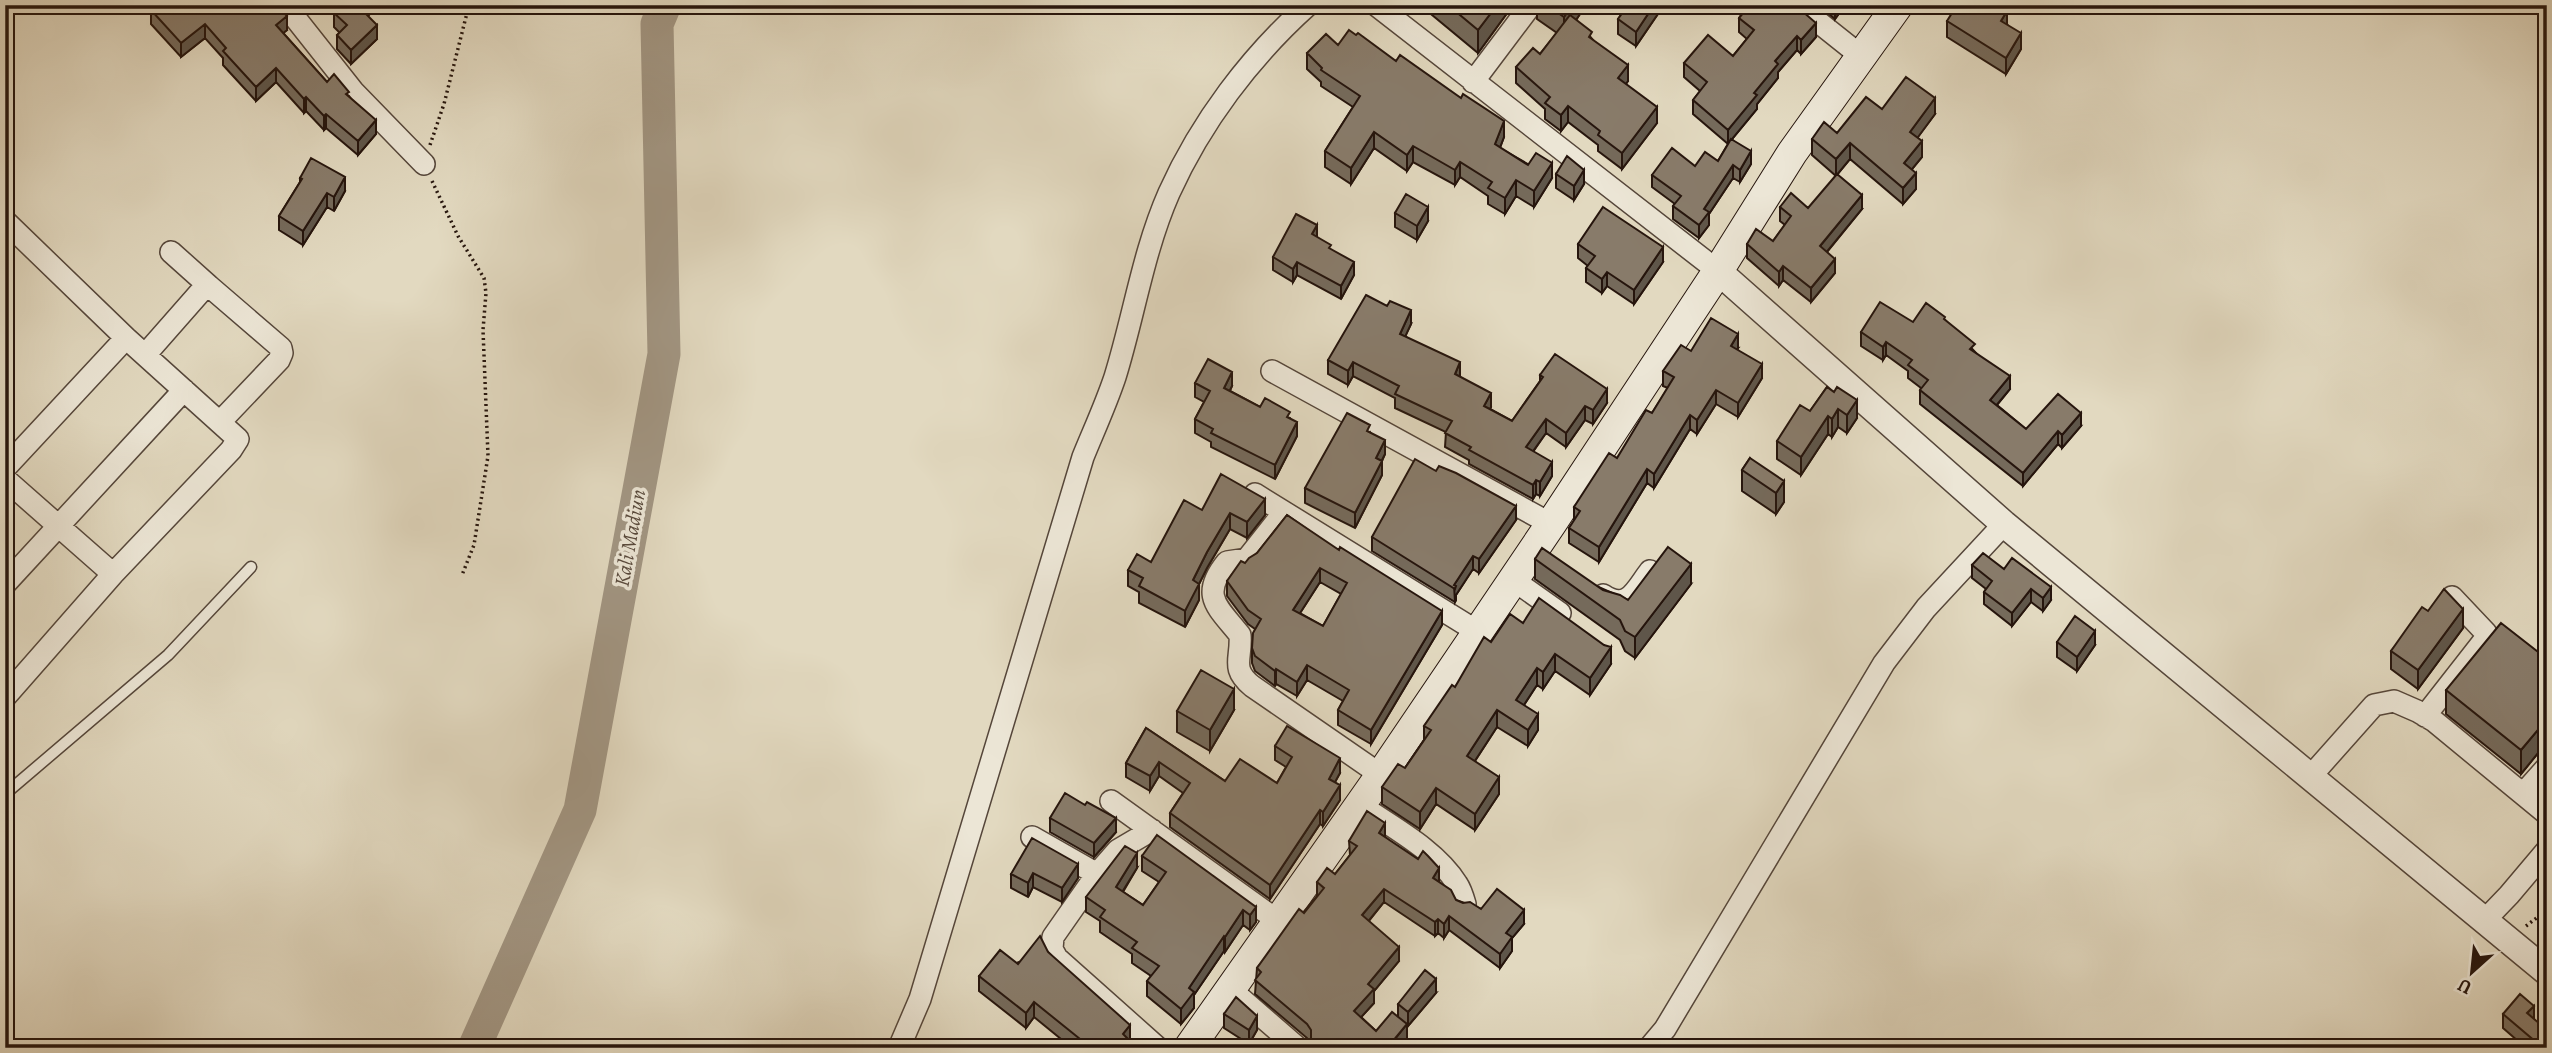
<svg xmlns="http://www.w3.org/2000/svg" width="2552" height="1053" viewBox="0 0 2552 1053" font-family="Alegreya,serif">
<rect width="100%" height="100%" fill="#e2d9c0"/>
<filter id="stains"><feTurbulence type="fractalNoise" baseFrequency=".00286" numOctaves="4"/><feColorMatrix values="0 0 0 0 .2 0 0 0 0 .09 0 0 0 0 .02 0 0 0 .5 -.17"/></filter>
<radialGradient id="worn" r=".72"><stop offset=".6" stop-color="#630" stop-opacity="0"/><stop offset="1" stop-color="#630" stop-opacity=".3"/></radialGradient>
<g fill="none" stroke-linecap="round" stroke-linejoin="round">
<!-- river -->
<path stroke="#a29683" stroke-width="33" d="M474,1048L580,810L664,354L657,24L665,5"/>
<!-- service casing -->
<g stroke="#55463a" stroke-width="13">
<path id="service" d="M5,794L168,655L251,567"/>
</g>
<!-- minor casing -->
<g stroke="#55463a" stroke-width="24">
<path id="minor" d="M285,5L353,91L424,164
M1376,5L1718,271
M1797,5L1861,56
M1473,82L1531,5
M5,221L126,338L238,439L231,450L113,574L5,697
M171,252L209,286
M145,355L203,289L209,286L281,348L282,353L279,360L220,422
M1272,371L1551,524
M5,468L126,338
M5,479L113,574
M1255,494L1478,632
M1284,512L1247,559L1227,562C1199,596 1218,607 1240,635C1242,659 1230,668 1252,686L1381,775
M1512,579L1560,613
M5,584L184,390
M1603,595C1628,612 1636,589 1650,571
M2425,716L2486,638V633L2452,597
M2310,777L2374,705L2394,701L2417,711L2434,721L2547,814
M2523,794L2547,767
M1111,801L1278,921
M1360,805C1392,827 1436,850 1457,884C1461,890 1463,897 1465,904
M1152,830L1118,850L1097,874L1053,937L1052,949L1057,958L1158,1048
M1032,837L1097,874
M2484,921L2509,895L2547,850
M1230,989L1298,1048
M899,1048L920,999L1083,457C1094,430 1106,404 1115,377C1134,316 1143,252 1169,193C1201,122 1250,57 1308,5
M1649,1048L1665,1029L1884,663L1926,608L2004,524"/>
</g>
<!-- tertiary casing -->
<g stroke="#55463a" stroke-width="29">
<path id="tertiary" d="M1718,271L2004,524L2547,972"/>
</g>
<!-- secondary casing -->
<g stroke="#26150d" stroke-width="32">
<path id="secondary" d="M1189,1048L1381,775L1551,524L1718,271L1792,153L1898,5"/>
</g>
<!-- path -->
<path stroke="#26150d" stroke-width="3.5" stroke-dasharray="2 3.5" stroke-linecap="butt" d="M430,145L444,104L469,5
M432,181L458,236L484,278L486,293L483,330L488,456L474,545L462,575
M2526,926L2547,910"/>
<!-- service -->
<use href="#service" stroke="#ece6d6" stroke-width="10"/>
<!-- minor -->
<use href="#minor" stroke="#ece6d6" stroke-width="21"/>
<!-- tertiary -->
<use href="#tertiary" stroke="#ece6d6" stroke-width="26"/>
<!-- secondary -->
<use href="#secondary" stroke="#ece6d6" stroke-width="30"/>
</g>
<!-- wall -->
<path fill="#756a5b" stroke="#26150d" stroke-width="2" fill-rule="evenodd" d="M155,5H267L287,30L283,33L327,82L349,96L376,134L358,155L326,128L324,130L306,111L304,113L276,82L256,101L223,65V58L205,38L181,57L151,24V10L156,6Z
M342,5H378L368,16L377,39L351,64L337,49V35L340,33L334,27V13Z
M1420,5H1513L1478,53Z
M1537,5H1586L1576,20L1628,81L1626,84L1657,123L1622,169L1598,151V145L1568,122L1561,131L1545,119V109L1516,83V67L1540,54L1557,33L1537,19Z
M1628,5H1664L1636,46L1618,34V19Z
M1731,5H1795L1816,37L1801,54L1797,50L1778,72V78L1757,104V109L1732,139L1751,164L1740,182L1733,178L1709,214V225L1699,238L1673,219V206L1675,204L1652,187V175L1718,161L1728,144L1693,114V100L1700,91L1684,77V63L1733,56L1747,39L1739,32V18L1741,15Z
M1818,5H1843V8L1835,19Z
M1947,21L2007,24L2021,49L2006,74L1947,37Z
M1338,45L1396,61L1504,137L1500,148L1552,178L1534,207L1516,196L1505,214L1488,204V196L1460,177L1455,185L1413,162L1407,171L1374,148L1351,184L1325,167V151L1353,107L1321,86V82L1307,69V53Z
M1882,109L1935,114L1917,138L1922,157L1912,169L1916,189L1903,204L1850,159L1836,176L1812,155V139L1837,133Z
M1556,174L1584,184L1574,200L1556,188Z
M300,178L345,191L334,211L327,207L303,245L279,230V216L300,182Z
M1780,207L1862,209L1827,252L1835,273L1811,302L1783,280L1779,286L1747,258V244L1773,241L1785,225L1780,221Z
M1395,213L1428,221L1417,240L1395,227Z
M1317,237L1331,250L1354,275L1341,299L1297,275L1293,282L1273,270V257Z
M1578,244L1663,262L1634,304L1607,286L1602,293L1586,282V268L1588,266L1578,258Z
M1945,320L2010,389L1997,405L2026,429L2081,426L2062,448L2058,444L2023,486L1920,404V390L1921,388L1908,378V371L1886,355L1883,360L1861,346V332L1913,322Z
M1411,324L1405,336L1460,377L1491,407L1490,409L1512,421L1540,381V375L1607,403L1593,424L1585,420L1566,447L1546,433L1533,452L1552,476L1540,496L1536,494L1533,499L1469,464V460L1445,447L1446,432L1395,408V398L1353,376L1348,385L1328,374V360Z
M1738,348L1737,349L1762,378L1738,417L1716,404L1697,434L1690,429L1654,488L1647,483L1599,562L1569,543V528L1574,521V507L1617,458L1652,413L1668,388L1663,386V371L1691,351Z
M1195,383L1232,386L1230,391L1260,407L1290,418L1297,436L1275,479L1211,447V442L1195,433V419L1204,402L1195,397Z
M1827,387L1857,418L1847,433L1838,427L1832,437L1828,434L1801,475L1777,459V441L1810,411Z
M1370,432L1385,454L1382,461V475L1355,528L1305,503V488Z
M1750,458L1784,502L1776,514L1742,491V470Z
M1202,510L1265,515L1247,538L1230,529L1207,568L1199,584V600L1185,627L1139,603V592L1128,586V570L1151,562Z
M1287,515L1442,625L1371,744L1338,725V710L1343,701L1307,680L1297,696L1276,684L1275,686L1255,671L1252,663V648L1255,629L1248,624L1227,596V581L1257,553ZM1320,582L1341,594L1323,626L1300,613Z
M1516,520L1479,573L1473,569L1456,595V600L1455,602L1372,551V537Z
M1535,559L1628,600L1691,584L1635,658L1625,651L1620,640L1535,579Z
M1972,565L2004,569L2051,600L2043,611L2031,602L2012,626L1984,604V592L1986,589L1972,578Z
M2428,611L2463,628L2418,689L2391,669V651Z
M1523,623L1611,664L1590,695L1555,671L1543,689L1537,685L1524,705L1538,730L1528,746L1497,727L1475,761L1499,794L1475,830L1436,804L1420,829L1382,804V787L1405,768L1424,740V726L1491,642Z
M2057,642L2095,645L2077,671L2057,657Z
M2547,659V742L2521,774L2446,714V690Z
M1234,710L1210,751L1177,732V711Z
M1146,728L1225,781L1277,783L1286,767L1275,760V746L1340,773L1335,782L1340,800L1323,826L1320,824L1270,899L1170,827V813L1183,793L1159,776L1150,791L1126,777V763Z
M1085,805L1116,832L1094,857L1050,832V818Z
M1385,837L1439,882L1456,900L1524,924L1512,938V951L1500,968L1449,930L1444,938L1438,933L1435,936L1384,902L1369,921L1399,961L1374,991V1003L1361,1017L1376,1031L1398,1017V1004L1436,993L1408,1026L1407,1025V1038L1309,1043L1307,1038L1255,994L1257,968L1317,896V882L1335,874L1350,855L1349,841Z
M1142,856L1256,907V922L1250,930L1243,925L1225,952L1224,951L1194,995V1008L1181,1024L1147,996V981L1151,976L1132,963V954L1100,932V921L1086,912V897L1137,868L1123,892L1143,905L1159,882L1142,871Z
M1078,864V878L1062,902L1033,887L1028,897L1011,888V874Z
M1048,952L1130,1041L1128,1043V1048H1072L1034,1017L1026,1028L979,991V976Z
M1224,1014L1257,1030L1249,1044L1224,1028Z
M2503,1014L2534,1019L2547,1048H2526L2503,1028Z"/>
<!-- shaded-wall -->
<path fill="#5f564a" stroke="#26150d" stroke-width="2" d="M364,5H378L361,23V9Z
M1497,5H1513L1478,53V30Z
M1572,5H1586L1564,38V17Z
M1654,5H1664L1636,46V32Z
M1835,5H1843V8L1835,19Z
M2007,11V27L2001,21Z
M287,16V30L276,39V25Z
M1816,23V37L1801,54V40Z
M205,24V38L181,57V43Z
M377,25V39L351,64V50Z
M2021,33V49L2006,74V58Z
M1797,36V50L1778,72V78L1757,104V109L1728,144V130L1775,61Z
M1628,65V81L1618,94V78Z
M276,68V82L256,101V87Z
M306,97V111L304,113V99Z
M1935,98V114L1910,148V132Z
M1568,106V122L1561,131V115Z
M1657,107V123L1622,169V153Z
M326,114V128L324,130V116Z
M376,120V134L358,155V141Z
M1504,121V137L1495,160V144Z
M1374,132V148L1351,184V168Z
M1922,141V157L1904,179V163Z
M1850,143V159L1836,176V159Z
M1413,146V162L1407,171V155Z
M1751,151V164L1740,182V170Z
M1460,162V177L1455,185V170Z
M1552,163V178L1534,207V191Z
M1733,165V178L1709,214V225L1699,238V225L1704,209Z
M1584,170V184L1574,200V186Z
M1916,173V189L1903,204V188Z
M345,177V191L334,211V197Z
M1516,180V196L1505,214V198Z
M327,193V207L303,245V231Z
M1862,195V209L1820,260V246Z
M1428,207V221L1417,240V226Z
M1317,225V238L1312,234Z
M1663,247V262L1634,304V290Z
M1835,259V273L1811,302V288Z
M1297,262V275L1293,282V269Z
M1354,262V275L1341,299V286Z
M1783,266V280L1779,286V272Z
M1607,272V286L1602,293V279Z
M1411,310V324L1400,348V334Z
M1738,334V348L1731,360V346Z
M1886,342V355L1883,360V347Z
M1353,362V376L1348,385V371Z
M1460,362V376L1455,388V374Z
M1762,364V378L1738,417V403Z
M1232,372V386L1224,402V388Z
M2010,376V389L1990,413V400Z
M1607,389V403L1593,424V410Z
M1716,390V404L1697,434V420Z
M1491,393V407L1484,420V406Z
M1857,400V418L1847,433V415Z
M1585,406V420L1566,447V433Z
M1838,409V427L1832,437V419Z
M2081,413V426L2062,448V435Z
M1690,415V429L1654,488V474Z
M1828,416V434L1801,475V457Z
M1546,419V433L1526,461V447Z
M1297,422V436L1275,479V465Z
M2058,431V444L2023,486V473Z
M1385,440V454L1376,472V458Z
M1382,461V475L1355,528V513Z
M1552,462V476L1540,496V482Z
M1647,469V483L1599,562V547Z
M1536,480V494L1533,499V485Z
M1784,481V502L1776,514V493Z
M1265,499V515L1247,538V522Z
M1516,506V520L1479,573V559Z
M1230,513V529L1207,568L1199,584V600L1185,627V611L1193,580L1207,552Z
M1473,556V569L1456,595V600L1455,602L1454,585Z
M1691,564V584L1635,658V637Z
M1320,568V582L1293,624V610Z
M2051,587V600L2043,611V598Z
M2031,589V602L2012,626V613Z
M2463,609V628L2418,689V670Z
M1442,611V625L1371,744V730Z
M2095,631V645L2077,671V657Z
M1611,647V664L1590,695V678Z
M1555,654V671L1543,689V672Z
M1307,665V680L1297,696V682Z
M1537,668V685L1516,717V700Z
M1276,669V684L1275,686V671Z
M1234,689V710L1210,751V730Z
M1497,710V727L1467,773V756Z
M1538,714V730L1528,746V730Z
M2547,719V742L2521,774V750Z
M1340,758V773L1329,793V779Z
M1159,762V776L1150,791V776Z
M1499,777V794L1475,830V814Z
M1340,785V800L1323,826V812Z
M1436,788V804L1420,829V812Z
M1320,810V824L1270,899V885Z
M1116,818V832L1094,857V843Z
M1385,823V837L1379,833Z
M1137,853V868L1116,902V887Z
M1078,864V878L1062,902V888Z
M1439,868V882L1433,878Z
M1033,873V887L1028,897V883Z
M1384,889V902L1362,929V915Z
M1256,907V922L1250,930V915Z
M1243,910V925L1225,952V937Z
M1524,910V924L1512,938V951L1500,968V954L1506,933Z
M1449,916V930L1444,938V924Z
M1438,919V933L1435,936V922Z
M1224,936V951L1194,995V1008L1181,1024V1009L1189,988Z
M1399,947V961L1374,991V1003L1354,1025V1011L1368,984Z
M1436,979V993L1408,1026V1012Z
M1034,1002V1017L1026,1028V1013Z
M2534,1006V1020L2527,1013Z
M1257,1016V1030L1249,1044V1030Z
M1407,1024V1038L1399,1048H1388Z
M1130,1025V1041L1128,1043V1048H1123V1034Z"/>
<!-- building -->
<path fill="#887b6a" stroke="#26150d" stroke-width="2" fill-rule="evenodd" d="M157,5H267L270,8L274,5H277L287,16L276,25L327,82L334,74L349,92L346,94L376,120L358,141L326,114L324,116L306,97L304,99L276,68L256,87L223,51L226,48L205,24L181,43L151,10Z
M342,5H364L361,9L377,25L351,50L337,35L347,25L334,13Z
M1448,5H1497L1478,30Z
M1547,5H1572L1564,17Z
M1628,5H1654L1636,32L1618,19Z
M1747,5H1795L1816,23L1801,40L1797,36L1775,61L1778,64L1754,93L1757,95L1728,130L1693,100L1707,82L1684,63L1708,35L1733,56L1754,30L1739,18L1748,7Z
M1957,5H1997L2007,11L2001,21L2021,33L2006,58L1947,21Z
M1570,15L1592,32L1589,37L1628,65L1618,78L1657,107L1622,153L1598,135L1600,131L1568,106L1561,115L1545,103L1550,97L1516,67L1533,48L1540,54Z
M1349,30L1356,35L1358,33L1396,61L1400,55L1461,98L1463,94L1504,121L1495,144L1528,165L1536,153L1552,163L1534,191L1516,180L1505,198L1488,188L1492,182L1460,162L1455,170L1413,146L1407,155L1374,132L1351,168L1325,151L1360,96L1321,70L1322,68L1307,53L1326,34L1338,45Z
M1906,77L1935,98L1910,132L1922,141L1904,163L1916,173L1903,188L1850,143L1836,159L1812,139L1824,122L1837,133L1866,97L1882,109Z
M1731,139L1751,151L1740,170L1733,165L1704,209L1709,212L1699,225L1673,206L1681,196L1652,175L1672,148L1695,166L1705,152L1718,161Z
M1567,156L1584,170L1574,186L1556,174Z
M311,158L345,177L334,197L327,193L303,231L279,216L302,179L300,178Z
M1837,174L1862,195L1820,246L1835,259L1811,288L1783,266L1779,272L1747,244L1756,229L1773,241L1791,216L1780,207L1791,193L1808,208Z
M1406,194L1428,207L1417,226L1395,213Z
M1603,207L1663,247L1634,290L1607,272L1602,279L1586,268L1595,256L1578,244Z
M1296,214L1317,225L1312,234L1331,245L1329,248L1354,262L1341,286L1297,262L1293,269L1273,257Z
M1366,295L1387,306L1390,301L1411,310L1400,334L1460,362L1455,374L1491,393L1484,406L1512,421L1543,377L1540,375L1555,354L1607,389L1593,410L1585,406L1566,433L1546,419L1526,447L1552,462L1540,482L1536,480L1533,485L1469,450L1471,447L1445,433L1452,421L1395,394L1399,386L1353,362L1348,371L1328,360Z
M1880,302L1913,322L1926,303L1945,317L1944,319L1975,344L1970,349L2010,376L1990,400L2026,429L2058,394L2081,413L2062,435L2058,431L2023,473L1920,390L1928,380L1908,365L1912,360L1886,342L1883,347L1861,332Z
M1711,318L1738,334L1731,346L1762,364L1738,403L1716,390L1697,420L1690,415L1654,474L1647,469L1599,547L1569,528L1580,511L1574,507L1609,453L1617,458L1646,410L1652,413L1674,377L1663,371L1681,345L1691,351Z
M1208,359L1232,372L1224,388L1260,407L1265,398L1290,412L1287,417L1297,422L1275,465L1211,433L1213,429L1195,419L1210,391L1195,383Z
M1827,387L1834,392L1837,387L1857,400L1847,415L1838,409L1832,419L1828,416L1801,457L1777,441L1800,405L1810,411Z
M1347,413L1370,425L1367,431L1385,440L1376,458L1382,461L1355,513L1305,488Z
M1750,458L1784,481L1776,493L1742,470Z
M1415,459L1436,471L1439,466L1456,473L1516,506L1479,559L1473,556L1454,585L1456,586L1455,589L1372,537Z
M1221,474L1265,499L1247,522L1230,513L1207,552L1193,580L1199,584L1185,611L1139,586L1143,578L1128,570L1137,554L1151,562L1184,500L1202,510Z
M1287,515L1339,550L1340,547L1442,611L1371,730L1338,710L1349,690L1307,665L1297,682L1276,669L1275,671L1255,656L1252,648L1253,633L1261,619L1248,610L1227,581L1241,561L1245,563L1249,558L1257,553ZM1320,568L1347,583L1323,626L1293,610Z
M1668,547L1691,564L1635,637L1625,631L1620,620L1535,559L1542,548L1603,590L1620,595L1628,600Z
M1983,553L2004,569L2012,558L2051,587L2043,598L2031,589L2012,613L1984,592L1992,581L1972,565Z
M2444,589L2463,609L2418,670L2391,651L2422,607L2428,611Z
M1539,598L1604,645L1611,647L1590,678L1555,654L1543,672L1537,668L1516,700L1538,714L1528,730L1497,710L1467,756L1499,777L1475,814L1436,788L1420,812L1382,787L1398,764L1405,768L1431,730L1424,726L1452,685L1455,687L1484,637L1491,642L1510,614L1523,623Z
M2075,616L2095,631L2077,657L2057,642Z
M2501,623L2547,659V719L2521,750L2446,690Z
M1201,670L1234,689L1210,730L1177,711Z
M1287,726L1340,758L1329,779L1340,785L1323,812L1320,810L1270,885L1170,813L1190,783L1159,762L1150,776L1126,763L1146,728L1225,781L1240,759L1277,783L1292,757L1275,746Z
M1065,793L1085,805L1087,802L1116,818L1094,843L1050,818Z
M1367,811L1385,823L1379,833L1418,859L1423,851L1428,856L1439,868L1433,878L1451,890L1456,900L1463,903L1470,902L1481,909L1497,889L1524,910L1506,933L1512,937L1500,954L1449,916L1444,924L1438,919L1435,922L1384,889L1362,915L1399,947L1368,984L1374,989L1354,1011L1376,1031L1392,1012L1407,1024L1388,1047L1389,1048H1305L1311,1040V1030L1307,1024L1255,980L1261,972L1257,968L1299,909L1304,913L1324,888L1317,882L1327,868L1335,874L1357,846L1349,841Z
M1157,835L1256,907L1250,915L1243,910L1225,937L1224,936L1189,988L1194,992L1181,1009L1147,981L1159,966L1132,948L1137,942L1100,917L1105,910L1086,897L1125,846L1137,853L1116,887L1143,905L1166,872L1142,856Z
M1032,838L1078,864L1062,888L1033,873L1028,883L1011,874Z
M1040,936L1048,952L1130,1025L1123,1034L1128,1039L1124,1045L1128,1048H1089L1090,1047L1034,1002L1026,1013L979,976L1000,950L1018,964Z
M1425,970L1436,979L1408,1012L1398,1004Z
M2520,994L2534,1006L2527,1013L2547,1030V1048H2543L2503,1014Z
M1236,997L1257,1016L1249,1030L1224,1014Z"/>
<g text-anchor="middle" stroke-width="7" stroke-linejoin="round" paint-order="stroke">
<!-- water labels -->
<g font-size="21" font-style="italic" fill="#58493c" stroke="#ece6d6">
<text transform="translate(630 538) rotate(-80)" y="7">Kali Madiun</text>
</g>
</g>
<!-- margin -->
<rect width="2552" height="1053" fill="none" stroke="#e2d9c0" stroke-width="28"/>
<rect x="7" y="7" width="2538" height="1039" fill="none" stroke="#26150d" stroke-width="3.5"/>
<rect x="14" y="14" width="2524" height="1025" fill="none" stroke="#26150d" stroke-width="2"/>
<!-- north arrow -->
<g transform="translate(2472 972) rotate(207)" stroke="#ece6d6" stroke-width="5" paint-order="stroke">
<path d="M0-5L12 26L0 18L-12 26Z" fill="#26150d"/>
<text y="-10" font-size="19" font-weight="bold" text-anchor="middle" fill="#26150d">U</text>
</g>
<rect width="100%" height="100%" filter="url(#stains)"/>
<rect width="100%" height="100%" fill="url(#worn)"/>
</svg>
